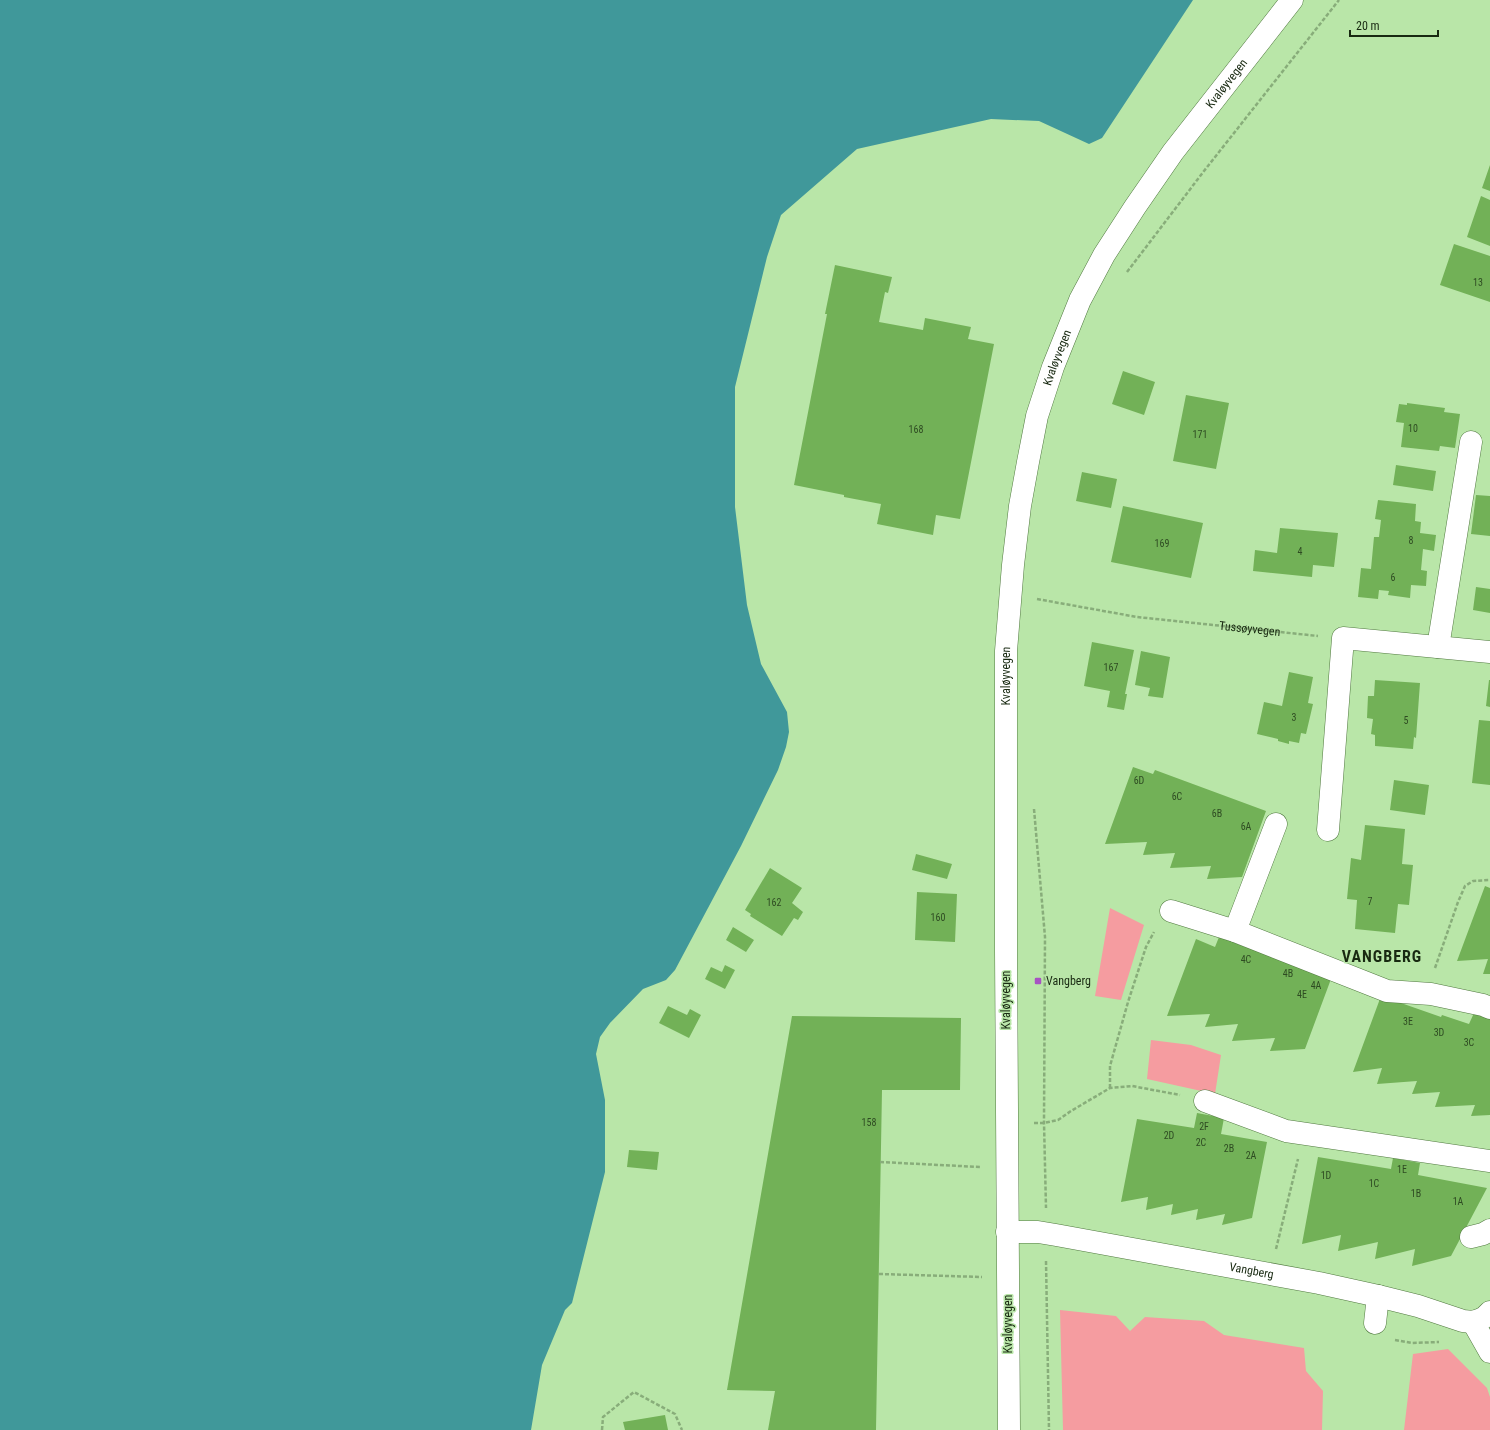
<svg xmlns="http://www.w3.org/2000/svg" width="1490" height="1430" viewBox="0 0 1490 1430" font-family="'Roboto Condensed',sans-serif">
<rect width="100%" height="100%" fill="#b9e6a8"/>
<!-- green -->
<path fill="#f59ca0" d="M1110,908L1144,925L1121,1000L1095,996Z
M1151,1040L1191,1045L1221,1055L1215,1094L1147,1079Z
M1060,1310L1116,1316L1130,1331L1145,1317L1204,1321L1224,1335L1304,1348L1306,1371L1323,1391L1322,1430H1063Z
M1448,1349L1487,1388L1490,1397V1430H1404L1413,1354Z"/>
<!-- water -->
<path fill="#40989a" d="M0,0H1193L1102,138L1089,144L1039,121L991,119L857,149L781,215L767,257L735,387V507L747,605L761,664L787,712L789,732L786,747L778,770L741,846L675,970L666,980L643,989L610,1023L600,1037L596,1054L605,1100V1172L572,1303L565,1310L542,1365L531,1430H0Z"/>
<!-- building -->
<path fill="#72b157" d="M1490,165V191L1482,188Z
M1481,196L1490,200V246L1467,237Z
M1454,244L1490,256V302L1440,285Z
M835,265L892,277L888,293L885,292L879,322L923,330L925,318L971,327L968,339L994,344L960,519L936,515L933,535L877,524L881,504L844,497V495L794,485L827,314H825Z
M1123,371L1155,382L1144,415L1112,404Z
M1186,395L1229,403L1216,469L1173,461Z
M1407,403L1445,408L1444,412L1460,414L1455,448L1440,446L1439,451L1401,447L1404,423L1396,422L1399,404L1407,405Z
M1396,465L1436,471L1433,491L1393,485Z
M1082,472L1117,479L1111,508L1076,501Z
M1476,495L1490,496V536L1471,534Z
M1378,500L1416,504L1415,521L1421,522L1420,533L1436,535L1434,551L1423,549L1421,570L1427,571L1426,586L1411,585L1410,598L1388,595L1389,591L1379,590L1378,599L1358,597L1361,568L1371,569L1374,537H1379L1381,520L1375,519Z
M1123,506L1203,523L1191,578L1111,562Z
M1280,528L1338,533L1334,567L1313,565L1312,577L1253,571L1255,550L1277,553Z
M1476,587L1490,589V613L1473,610Z
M1092,642L1134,650L1125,694H1127L1124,710L1107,707L1110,691L1084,686Z
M1141,651L1170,657L1163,698L1148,696L1150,688L1135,685Z
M1289,672L1313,677L1308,703L1313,704L1306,734L1301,733L1299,743L1289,741V744L1278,741V739L1257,734L1264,702L1282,706Z
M1375,680L1420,683L1416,738L1414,737L1413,749L1375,746V735L1371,734L1373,719L1367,718L1368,696H1374Z
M1489,680H1490V707L1486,706Z
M1479,720L1490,721V785L1472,783Z
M1133,767L1153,774L1155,770L1266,811L1242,877L1207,879L1211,866L1170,868L1175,853L1143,855L1147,842L1105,844Z
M1394,780L1429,785L1425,815L1390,810Z
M1365,825L1405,829L1402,864L1413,865L1409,905L1398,904L1395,933L1355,929L1357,900L1347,899L1351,858L1361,860Z
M916,854L952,864L947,879L912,870Z
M770,868L802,888L792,903L803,912L798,920L794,918L782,936L750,916L751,914L745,910Z
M1485,886L1490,888V974H1483L1488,959L1457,961Z
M917,892L957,894L955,942L915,940Z
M733,927L754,940L746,952L726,940Z
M1219,937L1331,979L1305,1049L1270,1051L1275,1038L1232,1041L1238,1024L1205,1027L1210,1014L1167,1016L1196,939L1215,947Z
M725,965L735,970L725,989L705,979L711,967L722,972Z
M1381,996L1441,1017L1442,1015L1469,1024L1474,1013L1490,1019V1115L1471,1116L1475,1105L1435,1107L1440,1092L1412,1094L1417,1081L1377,1084L1382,1068L1353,1072Z
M668,1006L687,1015L690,1009L701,1015L689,1038L659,1023Z
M792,1016L961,1018L960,1090H882L876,1430H768L775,1391L727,1390Z
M1197,1113L1224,1118L1221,1134L1267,1142L1252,1218L1222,1225L1225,1214L1196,1220L1198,1209L1171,1215L1173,1204L1146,1210L1148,1197L1121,1202L1137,1119L1194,1128Z
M629,1150L659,1152L657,1170L627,1167Z
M1318,1157L1391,1169L1393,1158L1420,1163L1418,1175L1487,1188L1451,1256L1412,1266L1415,1249L1375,1259L1378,1242L1338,1251L1341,1235L1302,1244Z
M665,1415L668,1430H625L623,1422Z"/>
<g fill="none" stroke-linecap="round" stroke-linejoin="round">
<!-- minor casing -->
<g stroke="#517940" stroke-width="23">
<g id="minor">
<path d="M1438,647L1471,442"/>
<path d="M1328,830L1343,638L1490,652"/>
<path d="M1171,911L1235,931L1387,991L1431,994L1483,1005L1490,1008"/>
<path d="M1235,931L1276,824"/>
<path d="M1205,1101L1286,1131L1490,1161"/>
<path id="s2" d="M1007,1232H1038L1056,1235L1319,1283L1378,1296L1418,1306L1463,1321L1473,1322L1479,1320L1485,1317L1490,1312"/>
<path d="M1471,1237L1483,1234L1490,1230"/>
<path d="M1473,1322L1490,1352"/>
<path d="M1375,1323L1378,1296"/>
<path id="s3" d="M1009,1430L1006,951V651L1013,565L1020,506L1028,462L1037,416L1053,367L1080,300L1104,255L1135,207L1173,152L1292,0"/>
</g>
</g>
<!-- path -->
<g stroke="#88ad7a" stroke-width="2.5" stroke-dasharray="4 2" stroke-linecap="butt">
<path d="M1127,272L1204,171L1339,0"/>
<path id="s1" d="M1037,599L1137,617L1318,636"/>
<path d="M1034,809L1045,937L1044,1123L1046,1208"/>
<path d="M1435,968L1458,902L1465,886L1473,881L1490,880"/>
<path d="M1110,1088V1066L1128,1002L1146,947L1154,932"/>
<path d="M1034,1123H1044L1058,1120L1071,1111L1110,1088L1132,1086L1180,1095"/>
<path d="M880,1162L980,1167"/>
<path d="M1276,1249L1298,1159"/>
<path d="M1046,1261L1049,1430"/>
<path d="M879,1274L982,1277"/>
<path d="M1395,1340L1412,1343L1439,1342"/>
<path d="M602,1430L603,1417L634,1392L675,1414L682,1430"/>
</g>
<!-- minor -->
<use href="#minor" stroke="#fff" stroke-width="22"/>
</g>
<!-- markers -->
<rect fill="#a753c2" stroke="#b9e6a8" stroke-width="1.5" x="1034" y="977" width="8" height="8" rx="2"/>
<g text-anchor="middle" stroke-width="3" stroke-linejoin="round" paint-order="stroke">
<!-- number labels -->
<g font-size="10" fill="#2e4b22">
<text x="1478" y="286">13</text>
<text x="1413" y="432">10</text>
<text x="916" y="433">168</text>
<text x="1200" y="438">171</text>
<text x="1411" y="544">8</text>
<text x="1162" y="547">169</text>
<text x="1300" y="555">4</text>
<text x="1393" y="581">6</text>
<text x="1111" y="671">167</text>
<text x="1294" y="721">3</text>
<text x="1406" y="724">5</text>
<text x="1139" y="784">6D</text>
<text x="1177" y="800">6C</text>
<text x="1217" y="817">6B</text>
<text x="1246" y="830">6A</text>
<text x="1370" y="905">7</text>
<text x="774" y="906">162</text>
<text x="938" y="921">160</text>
<text x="1246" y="963">4C</text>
<text x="1288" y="977">4B</text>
<text x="1316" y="989">4A</text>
<text x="1302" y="998">4E</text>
<text x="1408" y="1025">3E</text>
<text x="1439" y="1036">3D</text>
<text x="1469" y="1046">3C</text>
<text x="869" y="1126">158</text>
<text x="1204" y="1130">2F</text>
<text x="1169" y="1139">2D</text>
<text x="1201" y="1146">2C</text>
<text x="1229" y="1152">2B</text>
<text x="1251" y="1159">2A</text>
<text x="1402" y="1173">1E</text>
<text x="1326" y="1179">1D</text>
<text x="1374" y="1187">1C</text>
<text x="1416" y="1197">1B</text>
<text x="1458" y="1205">1A</text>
</g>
<!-- street labels -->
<g font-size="12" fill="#182911" stroke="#b9e6a8">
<text dy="4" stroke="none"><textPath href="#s3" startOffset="1402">Kvaløyvegen</textPath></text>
<text dy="4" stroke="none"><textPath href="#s3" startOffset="1078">Kvaløyvegen</textPath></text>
<text dy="4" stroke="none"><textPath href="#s1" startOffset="215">Tussøyvegen</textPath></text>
<text dy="4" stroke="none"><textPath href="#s3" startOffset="754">Kvaløyvegen</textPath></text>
<text transform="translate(1006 1000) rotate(-90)" y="4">Kvaløyvegen</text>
<text dy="4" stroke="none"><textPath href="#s2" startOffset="248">Vangberg</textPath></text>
<text transform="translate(1008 1324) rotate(-90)" y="4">Kvaløyvegen</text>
</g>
<!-- poi labels -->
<g font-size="12" fill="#182911" stroke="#b9e6a8" text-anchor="start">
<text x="1046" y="985">Vangberg</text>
</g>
<!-- district labels -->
<g font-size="16" font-weight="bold" letter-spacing="1" fill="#182911" stroke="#b9e6a8">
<text x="1382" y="962">VANGBERG</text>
</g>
</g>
<!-- scale -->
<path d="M1350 30v6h88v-6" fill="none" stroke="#182911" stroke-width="2"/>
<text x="1356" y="30" font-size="12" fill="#182911" stroke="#b9e6a8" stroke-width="3" paint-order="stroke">20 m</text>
</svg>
